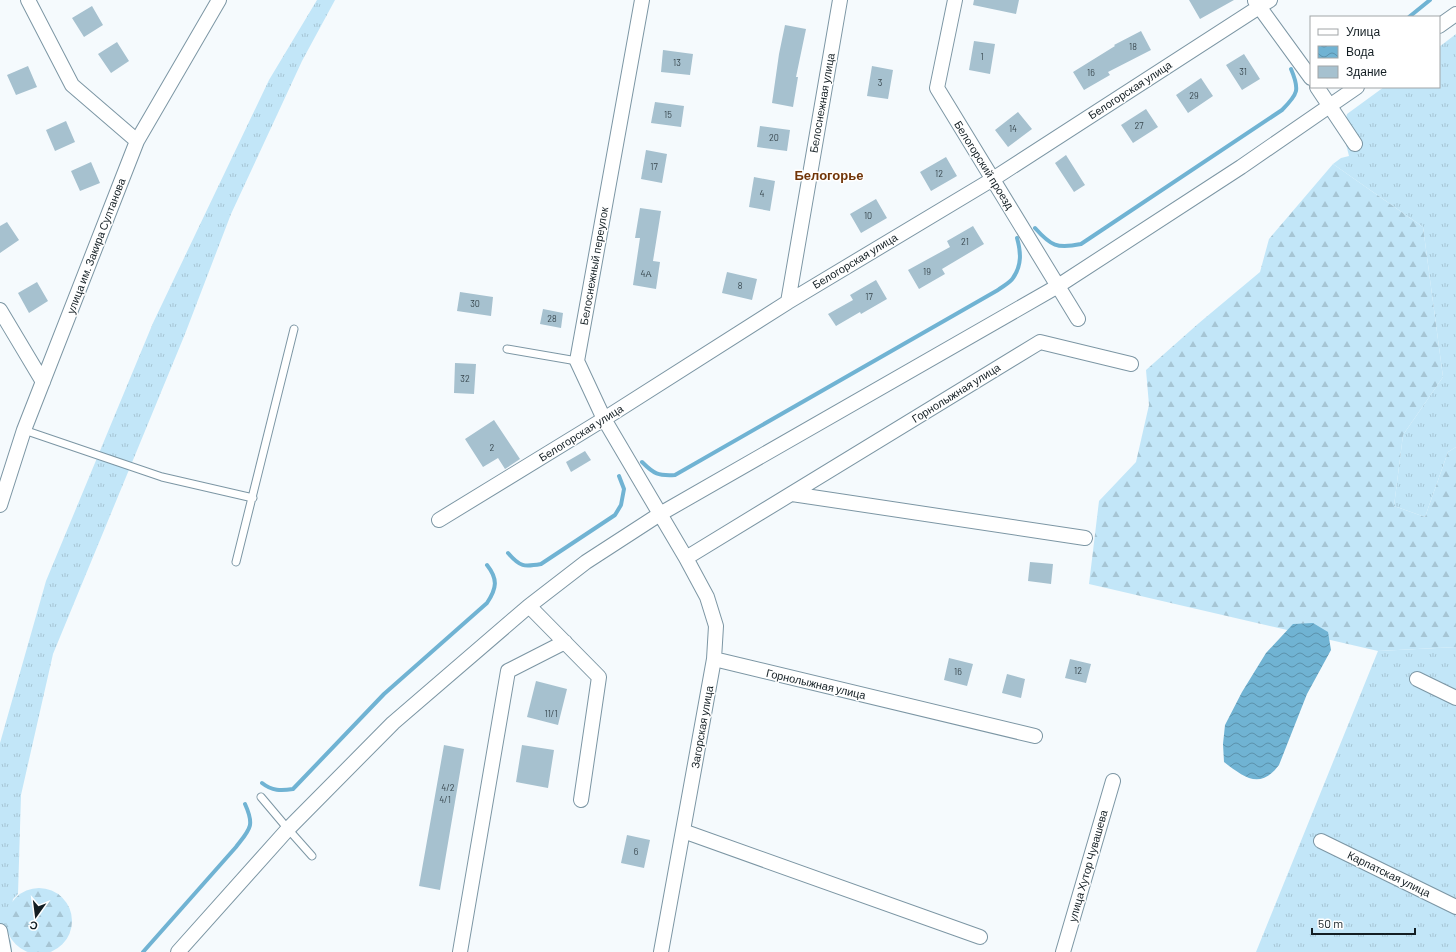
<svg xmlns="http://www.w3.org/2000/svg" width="1456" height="952" viewBox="0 0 1456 952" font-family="Barlow,sans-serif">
<defs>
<pattern id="grass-tufts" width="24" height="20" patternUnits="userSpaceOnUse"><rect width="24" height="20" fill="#c2e6f8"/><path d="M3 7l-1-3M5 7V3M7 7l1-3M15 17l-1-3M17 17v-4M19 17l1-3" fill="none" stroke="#a6c5d4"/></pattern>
<pattern id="forest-firs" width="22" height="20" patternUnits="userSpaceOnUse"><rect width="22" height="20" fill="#c2e6f8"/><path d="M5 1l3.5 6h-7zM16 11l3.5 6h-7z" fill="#a6c5d4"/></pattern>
<pattern id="water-waves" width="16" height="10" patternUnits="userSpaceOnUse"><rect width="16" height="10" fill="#70b3d3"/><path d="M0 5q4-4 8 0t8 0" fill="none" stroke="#5b91ab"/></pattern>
</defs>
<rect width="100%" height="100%" fill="#f5fafd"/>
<!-- grass -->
<path fill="url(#grass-tufts)" d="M317,0H335L302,61L231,214L185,334L53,654L21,795L18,894L13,899L8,935L11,941L12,952H7L0,926V743L46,581L153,323L269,80Z
M1456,34V447L1448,452L1425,517L1394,506L1403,435L1443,377L1423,227L1333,164L1341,158L1349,156L1343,132L1347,114L1384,87H1439V47Z
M1456,647V952H1256L1378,651Z"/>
<!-- forest -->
<path fill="url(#forest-firs)" d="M1333,164L1423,227L1443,377L1403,435L1394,506L1425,517L1448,452L1456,447V647L1378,651L1089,584L1099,501L1136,462L1149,405L1146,370L1199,323L1260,272L1269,239Z
M6 921a33 33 0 1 1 66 0a33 33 0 1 1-66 0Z"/>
<!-- water -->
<path fill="url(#water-waves)" d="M1313,623L1328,632L1331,650L1307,694L1279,765C1260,790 1245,778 1224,762L1223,744L1225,725L1242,692L1266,653L1293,624Z"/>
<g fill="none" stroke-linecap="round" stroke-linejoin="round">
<!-- stream -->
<path stroke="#70b3d3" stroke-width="4" d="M1409,17L1430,0
M1035,228C1051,246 1057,249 1081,244L1282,110C1298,94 1300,90 1291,69
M642,462C654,474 658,476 675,475L998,290C1003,286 1010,283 1013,278C1022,265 1021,252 1017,238
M508,553C520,567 524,567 541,564L615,515L621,505L624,489L619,476
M262,783C272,791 281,791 293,789L384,694L487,603C497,588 498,579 487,565
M143,952L236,847C250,829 255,826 245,804"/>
</g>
<!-- building -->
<path fill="#a6c1cf" d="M974,0H1019L1016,14L973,5Z
M1189,0H1234L1200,19Z
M92,6L103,25L84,37L72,18Z
M785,25L806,29L796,77H798L793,107L772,103L779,54Z
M1141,31L1151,50L1108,72L1110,75L1084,90L1073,72L1115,46L1114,45Z
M974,41L995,44L990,74L969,70Z
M117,42L129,61L111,73L98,54Z
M663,50L693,54L690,75L661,72Z
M1244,54L1260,79L1242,90L1226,65Z
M28,66L37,87L16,95L7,75Z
M872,66L893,70L888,99L867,96Z
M1201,78L1213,96L1188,113L1176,95Z
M655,102L684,106L681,127L651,123Z
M1146,109L1158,127L1133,143L1121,125Z
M1018,112L1032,129L1008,147L995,130Z
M66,121L75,142L55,151L46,130Z
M760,126L790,130L787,151L757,147Z
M646,150L667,154L662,183L641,179Z
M1066,155L1085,185L1074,192L1055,163Z
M946,157L957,176L931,191L920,172Z
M91,162L100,183L80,191L71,171Z
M754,177L775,181L770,211L749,207Z
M876,199L887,218L861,233L850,214Z
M640,208L661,211L653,261L660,262L656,289L633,285L640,238H635Z
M7,222L19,240L0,253V226Z
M973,226L984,244L942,269L945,274L919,289L908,270L950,247L947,241Z
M727,272L757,279L752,300L722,293Z
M876,280L887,299L861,314L860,312L836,326L828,314L853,300L850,295Z
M37,282L48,301L29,313L18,293Z
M460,292L493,297L491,316L457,311Z
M543,309L563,313L561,328L540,324Z
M455,363L476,364L474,394L454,393Z
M494,420L520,459L505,469L498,458L483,467L465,439Z
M585,451L591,460L571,472L566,462Z
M1030,562L1053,564L1051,584L1028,581Z
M949,658L973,664L967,686L944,680Z
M1070,659L1091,664L1086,683L1065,678Z
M1007,674L1025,679L1021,698L1002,693Z
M536,681L567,689L558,725L527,717Z
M444,745L464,749L440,890L419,886Z
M522,745L554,750L548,788L516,782Z
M627,835L650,840L644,868L621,863Z"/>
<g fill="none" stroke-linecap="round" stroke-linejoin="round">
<!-- lane casing -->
<g stroke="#7c96a4" stroke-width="9">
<path id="lane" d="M507,349L577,361
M24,430L162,477L253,498
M236,562L294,329
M261,797L288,829L312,856"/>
</g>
<!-- street casing -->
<g stroke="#7c96a4" stroke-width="16">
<path id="street" d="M28,0L72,85L137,141
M642,0L577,361L604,419L686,558L707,597L716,626L714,659L661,952
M955,0L937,88L1078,319
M1255,1L1311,78
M1439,26L1456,14
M1317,87L1355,144
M788,302L840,0
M0,310L43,382
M792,494L1085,538
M0,505L24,430L137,141L219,0
M439,520L604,419L788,302L993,179L1270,0
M686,558L1040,342L1131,364
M529,606L599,677L581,800
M714,659L1035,736
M1417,679L1456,698
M683,831L980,937
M1321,841L1456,907
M0,931L4,952
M178,952L288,829L393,723L529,606L586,562L660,514L1058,286L1241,167L1357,87
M460,952L508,671L565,642
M1063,952L1113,781"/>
</g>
<!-- lane -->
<use href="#lane" stroke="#fff" stroke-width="7"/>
<!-- street -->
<use href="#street" stroke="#fff" stroke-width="14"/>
</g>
<g text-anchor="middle" stroke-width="3" stroke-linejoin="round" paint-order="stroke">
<!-- number labels -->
<g font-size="9" fill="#38474e">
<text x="1133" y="50">18</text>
<text x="982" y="60">1</text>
<text x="677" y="66">13</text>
<text x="1243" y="75">31</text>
<text x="1091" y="76">16</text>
<text x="880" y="86">3</text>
<text x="1194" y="99">29</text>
<text x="668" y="118">15</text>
<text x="1139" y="129">27</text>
<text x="1013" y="132">14</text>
<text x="774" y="141">20</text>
<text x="654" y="170">17</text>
<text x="939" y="177">12</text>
<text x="762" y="197">4</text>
<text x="868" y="219">10</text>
<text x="965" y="245">21</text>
<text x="927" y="275">19</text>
<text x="646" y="277">4А</text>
<text x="740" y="289">8</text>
<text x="869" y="300">17</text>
<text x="475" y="307">30</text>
<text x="552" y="322">28</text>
<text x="465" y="382">32</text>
<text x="492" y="451">2</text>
<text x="1078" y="674">12</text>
<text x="958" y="675">16</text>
<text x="551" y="717">11/1</text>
<text x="448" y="791">4/2</text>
<text x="445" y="803">4/1</text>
<text x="636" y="855">6</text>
</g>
<!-- street labels -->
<g font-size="11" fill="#131e23" stroke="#fff">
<text transform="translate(1130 90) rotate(-33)" y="4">Белогорская улица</text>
<text transform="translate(822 103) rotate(-80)" y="4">Белоснежная улица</text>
<text transform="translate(984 165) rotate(58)" y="4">Белогорский проезд</text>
<text transform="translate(96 246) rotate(-69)" y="4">улица им. Закира Султанова</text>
<text transform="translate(855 261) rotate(-31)" y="4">Белогорская улица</text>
<text transform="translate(594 266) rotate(-80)" y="4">Белоснежный переулок</text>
<text transform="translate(956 393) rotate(-32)" y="4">Горнолыжная улица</text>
<text transform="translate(581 433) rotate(-32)" y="4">Белогорская улица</text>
<text transform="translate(816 684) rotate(13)" y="4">Горнолыжная улица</text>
<text transform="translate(702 727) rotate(-80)" y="4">Загорская улица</text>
<text transform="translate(1088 866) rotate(-74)" y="4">улица Хутор Чувашева</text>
<text transform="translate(1389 874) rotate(26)" y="4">Карпатская улица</text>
</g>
<!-- quarter labels -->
<g font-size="13" font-weight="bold" fill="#713508" stroke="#fff">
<text x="829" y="180">Белогорье</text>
</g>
</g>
<!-- legend -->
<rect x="1310" y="16" width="130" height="72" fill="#ffffff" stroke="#a1a5a7"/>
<rect x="1318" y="29" width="20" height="6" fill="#ffffff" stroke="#a1a5a7"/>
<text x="1346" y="36" font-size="12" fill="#131e23">Улица</text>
<rect x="1318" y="46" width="20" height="12" fill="url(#water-waves)" stroke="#a1a5a7"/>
<text x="1346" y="56" font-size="12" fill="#131e23">Вода</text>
<rect x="1318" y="66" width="20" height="12" fill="#a6c1cf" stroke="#a1a5a7"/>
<text x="1346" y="76" font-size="12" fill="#131e23">Здание</text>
<!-- north arrow -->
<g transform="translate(36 916) rotate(194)" stroke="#ffffff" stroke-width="3" paint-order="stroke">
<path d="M0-3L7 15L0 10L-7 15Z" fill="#131e23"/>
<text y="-6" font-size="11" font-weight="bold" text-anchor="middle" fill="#131e23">С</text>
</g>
<!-- scale -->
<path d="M1312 928v6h103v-6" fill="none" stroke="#131e23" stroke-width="2"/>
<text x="1318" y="928" font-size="12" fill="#131e23" stroke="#ffffff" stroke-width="3" paint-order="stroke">50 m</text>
</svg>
